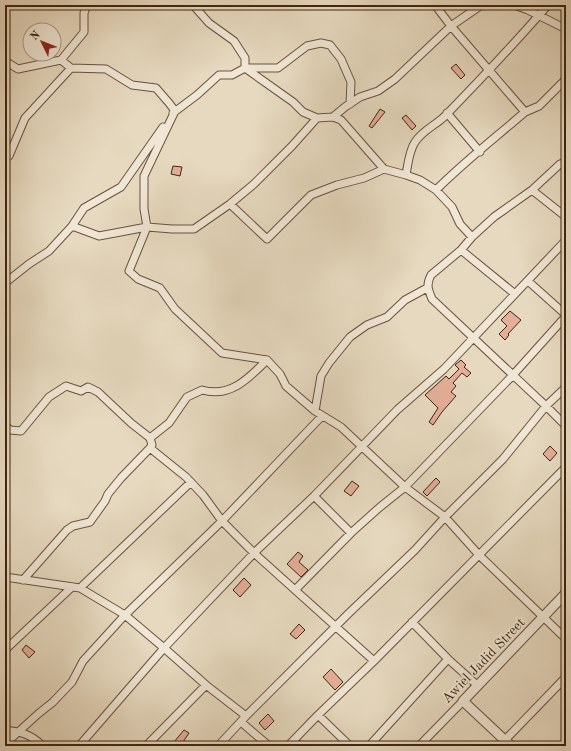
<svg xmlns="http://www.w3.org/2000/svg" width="571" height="751" viewBox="0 0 571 751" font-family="'Old Standard TT',serif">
<rect width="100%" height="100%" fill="#e6d9bf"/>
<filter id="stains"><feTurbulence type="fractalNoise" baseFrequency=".005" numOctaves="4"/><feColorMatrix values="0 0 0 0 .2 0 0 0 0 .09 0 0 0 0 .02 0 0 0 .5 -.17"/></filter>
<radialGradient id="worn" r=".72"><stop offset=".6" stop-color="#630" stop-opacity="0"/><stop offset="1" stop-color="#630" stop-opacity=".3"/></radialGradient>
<!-- building -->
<path fill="#e4ae99" stroke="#40250e" d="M456,64L465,75L461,79L451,68Z
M380,109L385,112L372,128L369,126Z
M406,115L416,126L412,130L402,118Z
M173,166L182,167L180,176L171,174Z
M510,311L521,320L508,334L509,335L505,340L499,334L507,326L501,320Z
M461,360L466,365L464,367L471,373L467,377L462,373L453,383L456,386L451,392L456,396L442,412L433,425L429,422L438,408L425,395L446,376L449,379L459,369L455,365Z
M550,446L557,453L550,461L543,454Z
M436,478L440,482L427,496L423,492Z
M352,481L359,486L351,496L344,491Z
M298,552L303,556L299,562L308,570L301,577L287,564Z
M244,578L251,585L240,597L233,590Z
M299,624L305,630L296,639L290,634Z
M26,645L35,652L29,658L22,650Z
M331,669L343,682L335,690L323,677Z
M268,714L274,721L265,730L259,723Z
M184,730L189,733L183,742L177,746L174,742Z"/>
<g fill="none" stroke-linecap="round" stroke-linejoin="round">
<!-- minor casing -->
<g stroke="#6a523a" stroke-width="9">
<path id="minor" d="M193,5L209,23L234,41L245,58V68L293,102L303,112L317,118L333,117L341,120L384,169L406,175L420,180L436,190L452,207L460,224L472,237L461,250L431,275C426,285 428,289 432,299L546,406L566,426
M435,5L451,26L525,112L539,106L566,79
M514,5L528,10L566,29
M61,60L71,68L106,69L132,85L156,88L169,103L175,111
M5,61L18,69L61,60L84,32V13L87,5
M175,111L144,176V209L147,227L129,271L138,279L160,288L175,309L222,353L267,360L280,374L286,386L315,411L341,427L405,487L445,517L479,555L566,639
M173,113L197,95L219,75H232L245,68H278L307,46L321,43L330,45L341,59L351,82L350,104
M447,113L480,152
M333,117L345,107L360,97L378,91L395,79L451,26L480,6L484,5
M5,158L9,156L25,118L71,68
M406,175C408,164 409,151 415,142C423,130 436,125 445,116C480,80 515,43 548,5
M436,190C464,162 495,138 525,112
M532,190L566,217
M230,204L254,184L292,146L317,118
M72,226L84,208L121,187L163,127
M472,237L494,217L532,190L560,164L566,162
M461,250L515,294
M528,281L566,315
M5,283L29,264L49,251L72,226L99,236L147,227L172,229H194L230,204L267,239L311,195L337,185L364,178L384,169
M315,411L321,376L329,363L350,337L367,325L387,317L405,300L427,288
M5,425L10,430L21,431L49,397L66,386L81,391L88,387L98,392L131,423L150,438L152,445L150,448L186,477L203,495L222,521L254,553L374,661
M150,438L169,423L187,397L202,390C230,398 248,379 267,360
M314,496L351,533
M5,577L80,588L125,615L222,521L322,416
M23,580L67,530L73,526L90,522L105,501L108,494L121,478L150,448
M80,588L191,482
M295,590L351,533L380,507L405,487L513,375L566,316
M412,622L448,659L477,685
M5,650L72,587
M318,715L350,746
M241,722L269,746
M5,730C22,732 30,734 43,746
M505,740L566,677
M5,744L38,714L53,702L72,682L83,661L125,615L164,648L254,553L314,496L397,410L444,369L566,240
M290,744L309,746
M79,746L164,648L206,685L246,716
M146,746L206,685
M218,746L246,716L349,613L415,550L445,517L503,459L546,406L566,387
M288,746L318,715L374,661L566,467
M369,746L448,659
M419,746L463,701"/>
</g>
<!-- tertiary casing -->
<g stroke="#6a523a" stroke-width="11">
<path id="tertiary" d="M511,746L463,701L566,593"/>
</g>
<!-- minor -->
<use href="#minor" stroke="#efe6d5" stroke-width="7"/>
<!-- tertiary -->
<use href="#tertiary" stroke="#efe6d5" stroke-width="9"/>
</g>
<g text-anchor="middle" stroke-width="3.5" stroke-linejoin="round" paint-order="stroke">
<!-- street labels -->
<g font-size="14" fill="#40250e" stroke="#efe6d5">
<text transform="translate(483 660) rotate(-46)" y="5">Awiel Jadid Street</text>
</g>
</g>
<!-- margin -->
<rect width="571" height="751" fill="none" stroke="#e6d9bf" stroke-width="20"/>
<rect x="6" y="6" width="559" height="739" fill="none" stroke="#40250e" stroke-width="2"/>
<rect x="10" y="10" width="551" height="731" fill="none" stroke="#40250e"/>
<!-- north arrow -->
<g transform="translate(42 42) rotate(313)"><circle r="19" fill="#efe6d5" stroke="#a99985"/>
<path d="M0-3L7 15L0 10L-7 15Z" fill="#8f2418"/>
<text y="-6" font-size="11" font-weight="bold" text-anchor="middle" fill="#40250e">N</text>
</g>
<rect width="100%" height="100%" filter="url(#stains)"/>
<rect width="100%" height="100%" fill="url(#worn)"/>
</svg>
